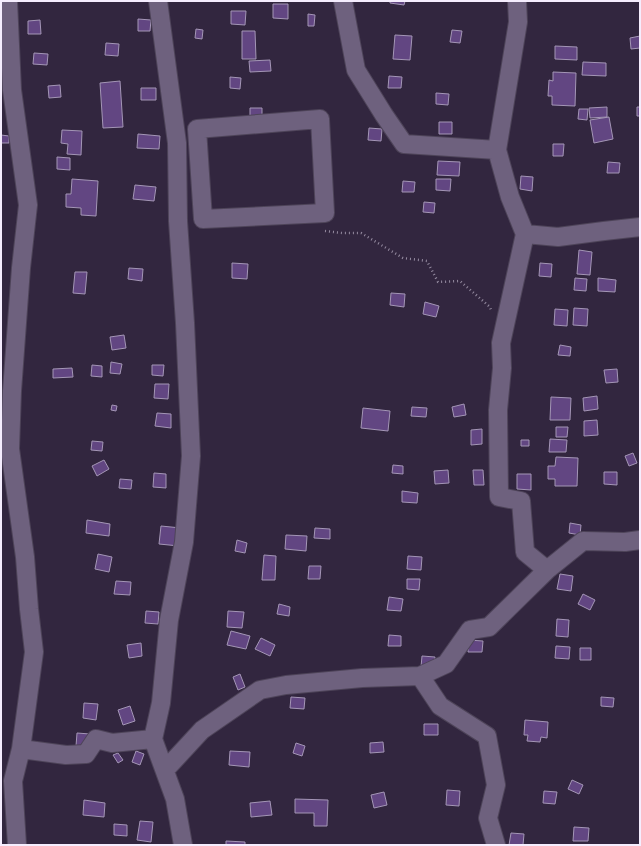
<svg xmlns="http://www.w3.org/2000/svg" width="641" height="846" viewBox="0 0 641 846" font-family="Signika,sans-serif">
<rect width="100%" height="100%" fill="#32263f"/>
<!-- building -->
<path fill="#624682" stroke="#a496b6" d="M390,1H405L404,5L390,3Z
M273,4H288V19L273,18Z
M231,11H246L245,25L231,24Z
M308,14L315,15L314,26H308Z
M138,19L151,20L150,31H138Z
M40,20L41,34H28V21Z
M196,29L203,30L202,39L195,38Z
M452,30L462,31L460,43L450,42Z
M242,31H255L256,59H242Z
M395,35L412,36L410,60L393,59Z
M640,36V48L631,49L630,38Z
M106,43L119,44L118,56L105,55Z
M555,46L577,47V60L555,59Z
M34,53L48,54L47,65L33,64Z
M270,60L271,71L250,72L249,61Z
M583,62L606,63V76L582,75Z
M553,72L576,73L575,106L552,105V96H548L549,80L553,81Z
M389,76L402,77L401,88H388Z
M230,77L241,78L240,89L230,88Z
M120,81L123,127L103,128L100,83Z
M60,85L61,97L49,98L48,86Z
M141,88H156V100H141Z
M436,93L449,94L448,105L436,104Z
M607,107V117L590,118L589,108Z
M637,107H640V116H637Z
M250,108H262V120H250Z
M579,109H588L587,120L578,119Z
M609,117L613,139L594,143L590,120Z
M439,122H452V134H439Z
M369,128L382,129L381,141L368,140Z
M62,130L82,131L81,155L67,154L68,144L61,143Z
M138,134L160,136L159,149L137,148Z
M1,135L9,136V143H1Z
M553,144H564L563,156H553Z
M57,157L70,158V170L57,169Z
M438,161L460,162L459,176L437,175Z
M608,162L620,163L619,173H607Z
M521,176L533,177L532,191L520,189Z
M72,179L98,181L96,216L81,215V208L66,207V194H71Z
M436,179H451L450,191L436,190Z
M403,181L415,182L414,192H402Z
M135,185L156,187L154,201L133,199Z
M424,202L435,203L434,213L423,212Z
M579,250L592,252L590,275L577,274Z
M232,263L248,264L247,279L232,278Z
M540,263L552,264L551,277L539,276Z
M129,268L143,269L142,281L128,279Z
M75,272H87L85,294L73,293Z
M575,278L587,279L586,291L574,290Z
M598,278L616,280L615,292L598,291Z
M391,293L405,294L404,307L390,305Z
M425,302L439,306L436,317L423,314Z
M574,308L588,309L587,326L573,325Z
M555,309L568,310L567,326L554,325Z
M124,335L126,348L112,350L110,337Z
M560,345L571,347L570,356L558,355Z
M111,362L122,364L120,374L110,373Z
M92,365L102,366V377L91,376Z
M152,365H164L163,376L152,375Z
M72,368L73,377L53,378V369Z
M617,369L618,382L606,383L604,370Z
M155,384H169L168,399L154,398Z
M597,396L598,409L584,411L583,398Z
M551,397L571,398L570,420H550Z
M464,404L466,415L454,417L452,407Z
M112,405L117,406L116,411L111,410Z
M412,407L427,408L426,417L411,416Z
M363,408L390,411L388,431L361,428Z
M157,413L171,414V428L155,426Z
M597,420L598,435L584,436V421Z
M556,427H568L567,437H556Z
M482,429V444L471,445V430Z
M550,439L567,440L566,452H549Z
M521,440H529V446H521Z
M92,441L103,442L102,451L91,450Z
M633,453L637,463L629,466L625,456Z
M556,457L578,458L577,486H555V479H548V466H555Z
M104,460L109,469L97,476L92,466Z
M393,465L403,466V474L392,473Z
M448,470L449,483L435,484L434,471Z
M473,470H483L484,485H474Z
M604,472H617V485L604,484Z
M154,473L166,474V488L153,487Z
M517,474H531V490L517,489Z
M120,479L132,480L131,489L119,488Z
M402,491L418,493L417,503L402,502Z
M87,520L110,524L109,536L86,533Z
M570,523L581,525L580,535L569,533Z
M161,526L181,528L179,546L159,544Z
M315,528L330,529V539L314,538Z
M286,535L307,536L306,551L285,549Z
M237,540L247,543L245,553L235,551Z
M98,554L112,557L109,572L95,569Z
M264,555L276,556L275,580H262Z
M408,556L422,557L421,570L407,569Z
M309,566H321L320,579H308Z
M560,574L573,576L571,591L557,589Z
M407,579H420L419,590L407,589Z
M116,581L131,582L130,595L114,594Z
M583,594L595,600L590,610L578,604Z
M389,597L403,599L401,611L387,610Z
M279,604L290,607L289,616L277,614Z
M146,611L159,612L158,624L145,623Z
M228,611L244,612L242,628L227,627Z
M557,619L569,620L568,637L556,636Z
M231,631L250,636L246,649L227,645Z
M389,635L401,636V646H388Z
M261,638L275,645L270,656L255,649Z
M468,640L483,641L482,652H468Z
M141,643L142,656L129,658L127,645Z
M556,646L570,647L569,659L555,658Z
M580,648H591V660H580Z
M422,656L435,657L434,668L421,667Z
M240,674L245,687L238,690L233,677Z
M291,697L305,698L304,709L290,708Z
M601,697L614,698L613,707L601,706Z
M84,703L98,704L96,720L83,718Z
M130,706L135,721L123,725L118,710Z
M525,720L548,722L547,738L541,737L540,742L527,741L528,735H524Z
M424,724H438V735H424Z
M77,733L90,734L89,747L76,746Z
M383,742L384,752L370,753V743Z
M296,743L305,746L302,756L293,753Z
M136,751L144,754L140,765L132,762Z
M230,751L250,752L249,767L229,765Z
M118,753L123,760L118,763L113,755Z
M572,780L583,785L579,794L568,789Z
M447,790L460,791L459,806L446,805Z
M544,791L557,792L555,804L543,803Z
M384,792L387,805L374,808L371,795Z
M295,799L328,800L327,826H314V813H295Z
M84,800L105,803L104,817L83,815Z
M270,801L272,815L251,817L250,803Z
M140,821L153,822L151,842L137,840Z
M114,824L127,825V836L114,835Z
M574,827L589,828L588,841H573Z
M511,833L524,834L523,845H509Z
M226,841L245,842V845H226Z"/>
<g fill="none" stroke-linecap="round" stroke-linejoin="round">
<!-- minor casing -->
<g stroke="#4e4459" stroke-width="20">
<path id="minor" d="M8,1L12,90L28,205L21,268L12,391L10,449L25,557L29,609L34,652L21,749L13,781L17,845
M158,1L177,143L178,221L185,323L191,456L184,542L169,620L161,703L153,739L175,799L183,845
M343,1L356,70L384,115L404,144L497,150
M517,1L518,22L497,150L510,197L525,234L501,343L502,368L498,410L499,497L521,501L525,552L547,570
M320,119L325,213L203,219L197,129Z
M525,234L558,237L604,231L640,227
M420,676L446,664L470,630L489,627L547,570L583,541L625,542L640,540
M21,749L66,755L86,754L96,739L112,743L153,739
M165,770L202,730L260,690L286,685L362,678L420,676L440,706L487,736L496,785L488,818L496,845"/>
</g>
<!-- path -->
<path stroke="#958ba0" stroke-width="2.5" stroke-dasharray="1 3" stroke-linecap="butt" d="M325,231L342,233H361L403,258L427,261L438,282L460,281L490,307L491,310"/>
<!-- minor -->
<use href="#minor" stroke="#6e617e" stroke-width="18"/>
</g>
<!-- border -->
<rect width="641" height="846" fill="none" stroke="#f5edfe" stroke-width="4"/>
</svg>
